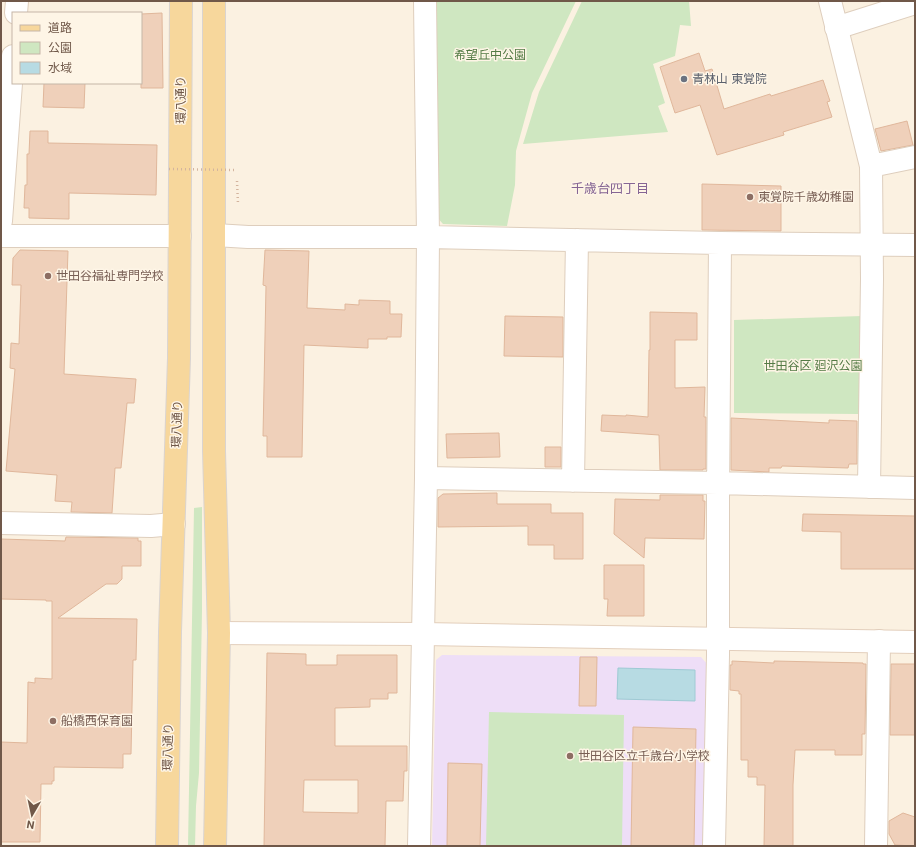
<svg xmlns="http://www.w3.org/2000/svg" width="916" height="847" viewBox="0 0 916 847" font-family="Roboto,'Noto Sans JP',sans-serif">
<rect width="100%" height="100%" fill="#fbf1e1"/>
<!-- education -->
<path fill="#eedef7" d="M442,655L701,657L708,665L703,846H432L436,660Z"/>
<!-- green -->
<path fill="#cfe7c1" d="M435,1H576L532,93L516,151L515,185L507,226L443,224L436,216Z
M582,1H689L691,26L680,25L675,56L653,64L665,103L658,106L668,132L523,144L539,92Z
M862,316L859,414L734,413V320Z
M202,507V611L199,773L196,806L195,846H188L194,508Z
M489,712L624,715L622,846H486Z"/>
<!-- water -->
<path fill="#b7dbe3" stroke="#9ecad4" d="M618,668L695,670V701L617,699Z"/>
<!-- building -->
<path fill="#efd0ba" stroke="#e0b79b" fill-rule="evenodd" d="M162,13L163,88H141V14Z
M699,53L705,71L712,69L724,109L770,94L771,96L823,80L830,101L827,102L832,117L783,132L784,135L717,155L700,105L675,113L660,67Z
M44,83H85L84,108L43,107Z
M907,121L913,145L881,151L875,129Z
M30,131H48V143L157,145L156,195L69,193V219L29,218V208H24L25,185H27V154H29Z
M702,184L781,186V231L702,230Z
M20,250L68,251L64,374L136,379L134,403H127L121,468H115L112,513L71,512L72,502L55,501L57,475L6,471L15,369L10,368L11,343L19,344L21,285H12L13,258Z
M265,250L309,251L307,308L345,310V304L359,305V300L390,301V314H402L401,337H387V339H368V348L304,345L302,457H267V436H263L266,286L263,285Z
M650,312L697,313V340H675V388L705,387L704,417H706V469H703V470H660L659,435L601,431L602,415L626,416V415L648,417L649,350H650Z
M505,316L563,317V357L504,356Z
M731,418L829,423V420L857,421V464H849L848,468L782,466L781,468H769V472L731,470Z
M499,433L500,457L447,458L446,434Z
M545,447H561V467H545Z
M497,493V504H551V513H583V559H554V545H528V526L438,527V498L443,494Z
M660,495H703V501H705L704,539L645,538L644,558L614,534L615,499L660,500Z
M803,514L915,516V569H841V532L802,531Z
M66,537L138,538V541H141V566H122V579L117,584H106L58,618L137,619L136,660H133L131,754H123V768L54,767V781H52V784H41L40,842H1V742L27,743L28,682L35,683V678L52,679V601H46V600L1,599V539L65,541Z
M604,565H644V616H607L608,599H604Z
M267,653L306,654V665H337V655H397V693H388V699H370V707L335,708V746H407V771H404L403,801H386L385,846H264ZM304,780H358V813L303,812Z
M580,657H597L596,706H579Z
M732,661L774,663V661L863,663V664H866L865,734H862V755H835V750H795L793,785V846H764L765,785H757V777H748V760H741V694H739V691L730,690V665H732Z
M891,664H915V735H890Z
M633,727L696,729L694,846H631Z
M448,763L482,764L480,846H447Z
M903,813L915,817V846L895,845L889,834V821Z"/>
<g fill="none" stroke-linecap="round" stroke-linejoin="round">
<!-- street casing -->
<g stroke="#decebd" stroke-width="24">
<path id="street" d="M830,1L871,166L872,279L869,487
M16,13L17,1
M836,28L915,3
M871,166L915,157
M1,221L13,56
M215,235L248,237H428L720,243L915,245
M1,236H180
M426,478L718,483L915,488
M573,481L577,240
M1,523L151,526L174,524
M419,846L426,478L428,237L425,1
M714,846L718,655V499L720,243
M876,846L879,641"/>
</g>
<!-- secondary casing -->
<g stroke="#e3cfbc" stroke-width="24">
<path id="secondary" d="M219,633L423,634L915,642"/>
</g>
<!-- primary casing -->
<g stroke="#dad4d0" stroke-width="24">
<path id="primary" d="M214,1V451L219,633L215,846
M167,846L170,632L179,358L181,1"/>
</g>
<!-- path -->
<path stroke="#d3b49e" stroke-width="2.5" stroke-dasharray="1 3" stroke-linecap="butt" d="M237,181L238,204"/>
<!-- street -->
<use href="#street" stroke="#fff" stroke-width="22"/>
<!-- secondary -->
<use href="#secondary" stroke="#fff" stroke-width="22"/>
<!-- primary -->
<use href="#primary" stroke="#f7d79c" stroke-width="22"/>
<!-- path-bridge -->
<path stroke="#d3b49e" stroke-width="2.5" stroke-dasharray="1 3" stroke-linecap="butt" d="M169,169L237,170"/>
</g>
<!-- markers -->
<circle fill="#6b7280" stroke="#fef5e6" stroke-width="1.5" cx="684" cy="79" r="4"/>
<g fill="#8d6e63" stroke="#fef5e6" stroke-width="1.5">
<circle cx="750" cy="197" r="4"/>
<circle cx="48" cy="276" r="4"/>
<circle cx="53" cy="721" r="4"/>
<circle cx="570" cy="756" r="4"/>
</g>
<g text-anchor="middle" stroke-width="3" stroke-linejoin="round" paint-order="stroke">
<!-- park labels -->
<g font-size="12" fill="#547b45" stroke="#fef5e6">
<text x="490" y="59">希望丘中公園</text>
<text x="813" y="370">世田谷区 廻沢公園</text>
</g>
<!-- worship labels -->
<g font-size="12" fill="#5b616d" stroke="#fef5e6" text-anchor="start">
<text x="692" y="83">青林山 東覚院</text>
</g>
<!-- street labels -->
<g font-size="12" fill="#705849" stroke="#fef5e6">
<text transform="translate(181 100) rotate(-90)" y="4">環八通り</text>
<text transform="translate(177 424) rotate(-88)" y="4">環八通り</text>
<text transform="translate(168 747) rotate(-89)" y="4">環八通り</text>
</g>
<!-- education labels -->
<g font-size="12" fill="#785e54" stroke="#fef5e6" text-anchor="start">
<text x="758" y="201">東覚院千歳幼稚園</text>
<text x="56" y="280">世田谷福祉専門学校</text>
<text x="61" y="725">船橋西保育園</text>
<text x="578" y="760">世田谷区立千歳台小学校</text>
</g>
<!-- neighbourhood labels -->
<g font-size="13" fill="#856594" stroke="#fef5e6">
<text x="610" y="193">千歳台四丁目</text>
</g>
</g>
<!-- border -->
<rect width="916" height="847" fill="none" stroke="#705849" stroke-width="4"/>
<!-- legend -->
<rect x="12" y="12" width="130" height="72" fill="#fef5e6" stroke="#c5b6a7"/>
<rect x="20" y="25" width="20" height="6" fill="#f7d79c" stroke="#c5b6a7"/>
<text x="48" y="32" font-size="12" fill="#705849">道路</text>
<rect x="20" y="42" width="20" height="12" fill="#cfe7c1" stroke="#c5b6a7"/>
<text x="48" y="52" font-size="12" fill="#705849">公園</text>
<rect x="20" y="62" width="20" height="12" fill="#b7dbe3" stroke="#c5b6a7"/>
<text x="48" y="72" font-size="12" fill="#705849">水域</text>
<!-- north arrow -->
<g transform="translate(32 815) rotate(189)" stroke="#fef5e6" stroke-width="3" paint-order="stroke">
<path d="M0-3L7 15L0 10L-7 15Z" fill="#705849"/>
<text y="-6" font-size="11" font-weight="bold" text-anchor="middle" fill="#705849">N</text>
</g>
</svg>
